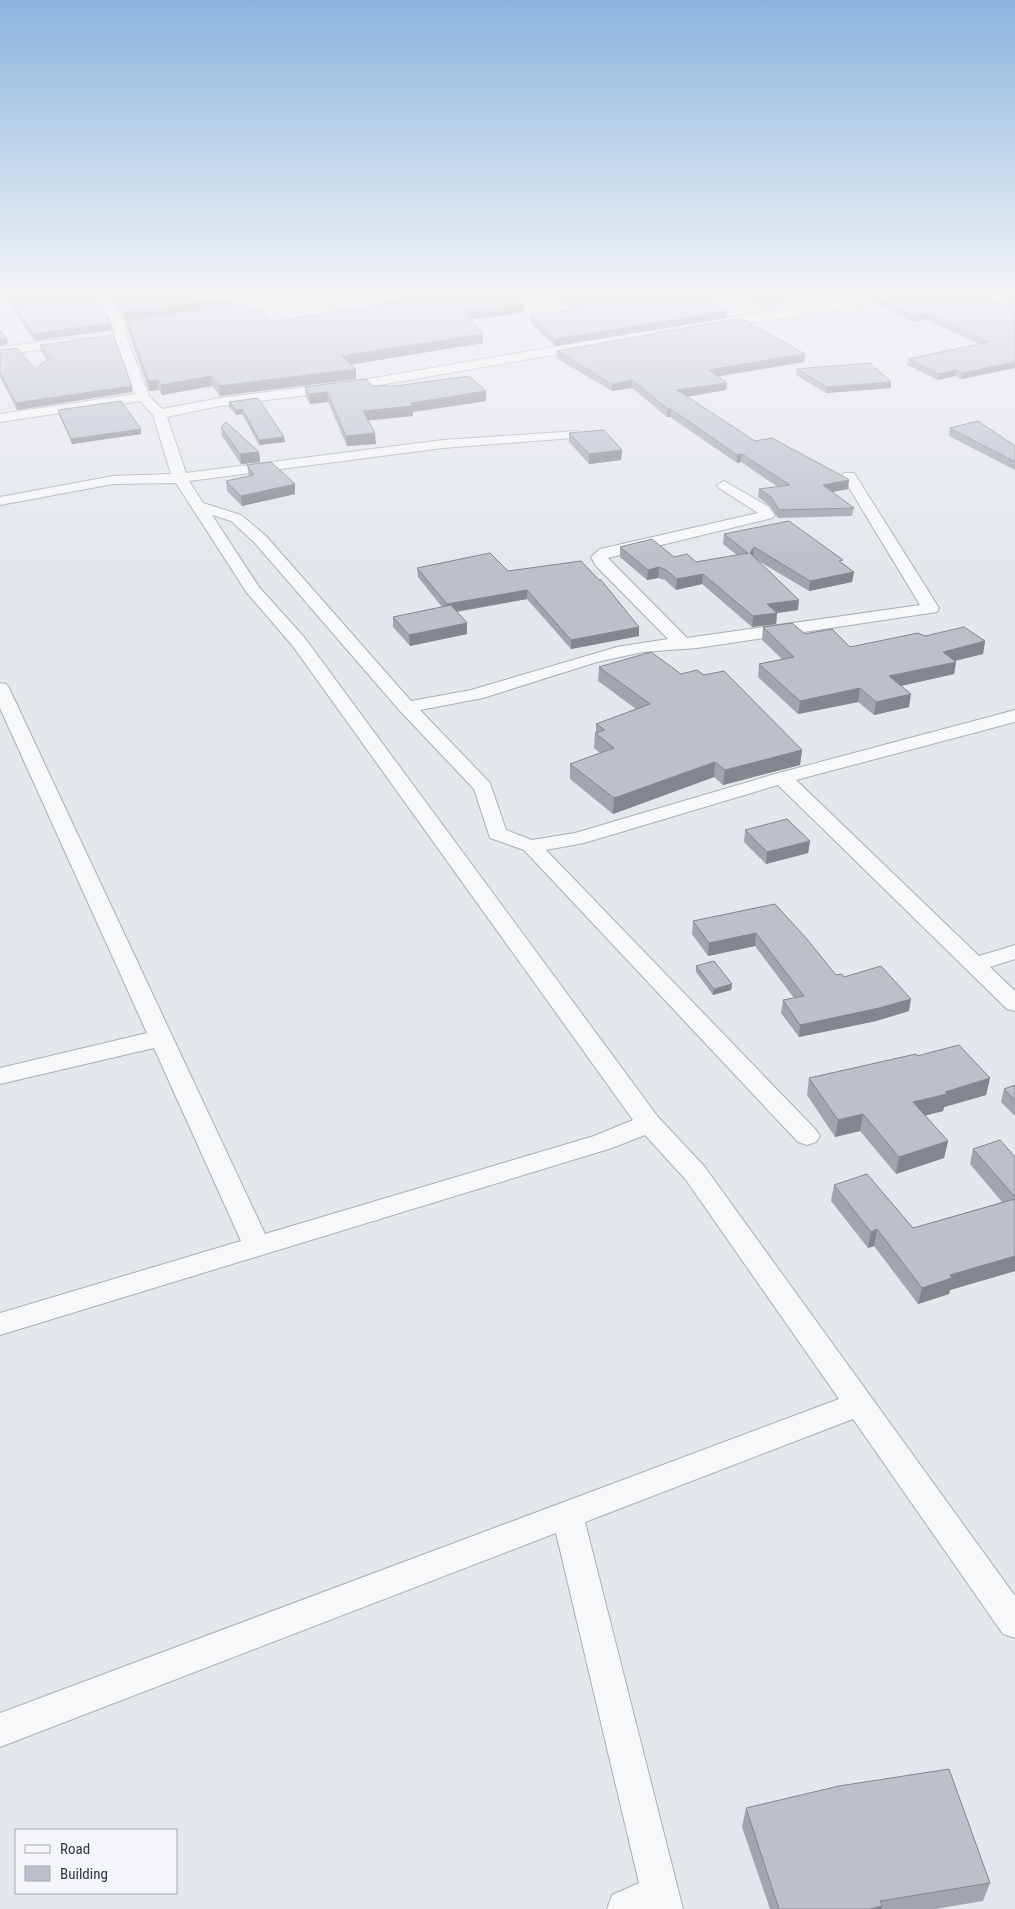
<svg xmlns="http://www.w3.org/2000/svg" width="1015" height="1909" viewBox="0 0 1015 1909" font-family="'Roboto Condensed',sans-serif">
<rect width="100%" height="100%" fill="#e4e7ec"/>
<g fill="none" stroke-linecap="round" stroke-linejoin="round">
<!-- minor casing -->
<g stroke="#a9aeb7" stroke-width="2">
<path id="minor" d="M14,294H52L46,297L0,302V296Z
M96,294H108L126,326V335L149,396L162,409L220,398L368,379L652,330L656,331L658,334L652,338L368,387L220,406L167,417L186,473L443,440L577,431L579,434L577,437L572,438L443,448L189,481L203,503L241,515L266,536L411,701L471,690L617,647L668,639L596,566L591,557L600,549L758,513L719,488L717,485L724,481L769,507L775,515L772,518L608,558L687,638L920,605L842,476L844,473H854L939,608L937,612L697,648L643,652L597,662L483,698L420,710L490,783L506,830L532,840L575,833L775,774L1015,710V722L796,780L979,956L1015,945V959L990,967L1015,991V1011L1007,1009L778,785L584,843L546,850L816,1130L820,1136L816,1142L807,1145L798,1142L524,850L490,838L474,789L400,711L254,542L231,521L212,515L259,587L304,637L658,1117L704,1166L1015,1596V1638L1003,1634L853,1419L585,1522L683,1909H607L612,1895L639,1883L556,1533L0,1747V1713L839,1399L686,1180L645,1135L612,1148L0,1335V1313L241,1241L154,1048L0,1084V1068L147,1033L0,708V683L6,684L9,688L265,1234L594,1136L633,1120L292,645L247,593L176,483L113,484L0,505V497L113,476L171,474L153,415L140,401L0,422V414L135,394L114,335V326Z
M249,294H261L265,307L263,309L225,314V308L252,304Z
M881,294H905L899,297L825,312L713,328L707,324L713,320Z
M979,294H995L1015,302V310Z
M71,338L75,339L77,342L75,345L0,355V347Z"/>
</g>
<!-- minor -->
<use href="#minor" fill="#f7f8fa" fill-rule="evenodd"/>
</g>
<!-- wall -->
<path fill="#a1a5ae" d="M110,294H228L233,305L125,320Z
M562,294H706L704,298L727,311V318L555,346L530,322V315L572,311L561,300Z
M739,294H796V297L755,301Z
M974,294L1015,368L961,379L955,376L938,380L907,365L908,359L979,344L926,320L913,322L874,303L875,297Z
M7,296L112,330L34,341L9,303Z
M244,307L271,322L524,313L472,319L483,334V343L351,364L356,379L220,396L212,386L162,395L159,390L149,391L128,331L127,321Z
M40,345L132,392L17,410L0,377V350L35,369L47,360L41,351Z
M557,351L804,362L718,376L727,383L726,390L687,397L755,441L848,489L832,492L854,508L852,516L778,518L770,506L758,497L759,489L778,487L741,462L737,463L670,417H667L632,388L612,391L556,358Z
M797,369L891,388L826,393L796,375Z
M373,386L486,401L413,412V416L368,420L376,444L347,446L328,402L310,404L306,397L305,387Z
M258,398L285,442L259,445L242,414L236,415L229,407V402Z
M58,410L141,429V434L72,444L59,415Z
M221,427L259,452L260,462L241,464L222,436Z
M950,428L1015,446V470L949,436Z
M569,433L622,450L621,460L589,464L569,442Z
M247,465L295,484V494L242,506L227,491L226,481L249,476Z
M724,534L843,564L854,572L852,582L809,591L757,560L798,610L777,613L776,624L752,627L702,584L676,590L665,580L658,578L647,580L620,557V547L674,557L696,562L737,555L723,544Z
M417,568L508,571L639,627V636L571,649L527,599L457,612L467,623V634L410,646L393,627V617L442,607L418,577Z
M763,627L805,634L850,647L925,636L985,641L983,654L955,661L956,662L954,674L901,686L909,707L874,715L858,702L798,714L758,677L759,664L782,659L762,640Z
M599,667L681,674L802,750L800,765L723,785L714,777L613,814L570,779V764L600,753L594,748L595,733H596V724L636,709L598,681Z
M745,830L810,841L808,853L766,864L744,842Z
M775,904L836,975L844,977L909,1011L876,1021L799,1037L781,1013L783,1000L794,998L755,946L708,956L692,934L693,921Z
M696,966L732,984L731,990L713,995L696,972Z
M917,1056L990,1078L986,1095L944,1107L943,1111L925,1116L948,1141L944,1158L896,1174L860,1131L835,1137L807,1095L809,1078Z
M1015,1085V1116L1001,1102L1004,1089Z
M973,1149L1015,1157V1271L950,1290L949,1294L918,1304L874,1246L868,1248L831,1201L834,1185L913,1228L1002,1202L970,1164Z
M746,1808L990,1883L983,1901L935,1909H770L742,1827Z"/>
<!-- shaded-wall -->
<path fill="#83868d" d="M755,294H796V297L755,301Z
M859,294H870L859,296Z
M232,298L233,305L125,320L124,313Z
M524,304V313L465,320V311Z
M727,311V318L555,346V339Z
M927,314L926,320L913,322L914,316Z
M111,323L112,330L34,341L33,334Z
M483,334V343L343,366L342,356Z
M7,338L8,344L0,346V339Z
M805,354L804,362L708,378L709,370Z
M1015,362V368L961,379L962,373Z
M356,369V379L220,396L219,386Z
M956,370L955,376L938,380L939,374Z
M211,376L212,386L162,395L161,385Z
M157,380L159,390L149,391L148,381Z
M632,380V388L612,391V384Z
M891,382V388L826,393L827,387Z
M727,383L726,390L677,398V390Z
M132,386V392L17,410L16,403Z
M486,391V401L413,412V416L363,421V411L411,403Z
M327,392L328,402L310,404L309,394Z
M242,409V414L236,415V410Z
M668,409H671L670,417H667Z
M141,429V434L72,444L71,439Z
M375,433L376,444L347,446L346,436Z
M284,437L285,442L259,445V440Z
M622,450L621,460L589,464V454Z
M259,452L260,462L241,464L240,454Z
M742,454L741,462L737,463V455Z
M849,480L848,489L822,494L823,485Z
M295,484V494L242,506L241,496Z
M754,547L753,557L750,553Z
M659,567L658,578L647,580L648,570Z
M854,572L852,582L809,591L810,581Z
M703,574L702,584L676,590L677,579Z
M527,590V599L447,613V604Z
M799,600L798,610L777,613L776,624L752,627L753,616L767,604Z
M467,623V634L410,646L409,635Z
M639,627V636L571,649V640Z
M985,641L983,654L941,664L943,652Z
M956,662L954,674L887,689L889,676Z
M860,688L858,702L798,714L800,701Z
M911,694L909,707L874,715L876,702Z
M802,750L800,765L723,785L725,770Z
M715,762L714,777L613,814L614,798Z
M810,841L808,853L766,864L767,852Z
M756,933L755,946L708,956L709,943Z
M732,984L731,990L713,995L714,989Z
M911,999L909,1011L876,1021L799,1037L800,1025Z
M990,1078L986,1095L944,1107L943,1111L910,1119L913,1102L945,1092Z
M863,1114L860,1131L835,1137L838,1120Z
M948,1141L944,1158L896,1174L899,1157Z
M877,1229L874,1246L868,1248L871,1232Z
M1015,1256V1271L950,1290L949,1294L918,1304L922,1288L950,1275Z
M882,1906L881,1909H870Z"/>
<!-- building -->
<path fill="#bbc0ca" stroke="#83868d" d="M28,294H96L111,323L33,334L7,296Z
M113,294H228L232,298L124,313Z
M443,294H513L524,304L465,311L483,334L342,356L356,369L219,386L211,376L161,385L157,380L148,381L127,321L242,305L244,307L258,306L271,322Z
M562,294H703L702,296L727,311L555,339L530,315L578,310Z
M894,294H974L994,304L1007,302L1015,304V362L962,373L956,370L939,374L908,359L989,342L927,314L914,316L875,297Z
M741,318L805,354L709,370L727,383L677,390L755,441L772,438L848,479L849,480L823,485L854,508L779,510L771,497L759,489L790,485L742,454L737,455L671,409H668L632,380L612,384L557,351Z
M0,330L7,338L0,339Z
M113,335L132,386L16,403L0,373V350L17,348L35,369L49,358L40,345Z
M870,363L891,382L827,387L797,369Z
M469,376L486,391L411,403L413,406L363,411L375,433L346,436L327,392L309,394L305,387L366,379L373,386H396Z
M258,398L284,437L259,440L242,409L236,410L229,402Z
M121,401L141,429L71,439L58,410Z
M978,421L1015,446V462L950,428Z
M226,422L259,452L240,454L221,427Z
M604,430L622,450L589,454L569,433Z
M271,462L295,484L241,496L226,481L254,475L247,465Z
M789,521L843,560L839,561L854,572L810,581L754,547L750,553L799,600L767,604L777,613L753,616L703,574L677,579L666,570L659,567L648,570L620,547L652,539L674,557L687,554L696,562L748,553L724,534Z
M490,553L508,571L581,561L599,580H601L639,627L571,640L527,590L447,604L417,568Z
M451,605L467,623L409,635L393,617Z
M792,623L805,634L832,629L850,647L918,633L925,636L964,627L985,641L943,652L956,662L889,676L911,694L876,702L860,688L800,701L759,664L794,657L763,627Z
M651,652L681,674L697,670L704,675L724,671L802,750L725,770L715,762L614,798L570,764L614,748L595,733L605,730L596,724L650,704L599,667Z
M787,819L810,841L767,852L745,830Z
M775,904L806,938L836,975L842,974L844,977L881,966L911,999L879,1008L800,1025L783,1000L804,996L756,933L709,943L693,921Z
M714,961L732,984L714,989L696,966Z
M959,1045L990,1078L945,1092L947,1094L913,1102L948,1141L899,1157L863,1114L838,1120L809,1078L916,1054L917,1056Z
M1015,1085V1100L1004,1089Z
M1000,1140L1015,1157V1197L973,1149Z
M867,1174L913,1228L1015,1199V1256L950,1275L952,1278L922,1288L877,1229L871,1232L834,1185Z
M949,1769L990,1883L880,1901L882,1906L870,1909H779L746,1808L839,1786Z"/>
<!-- sky -->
<linearGradient id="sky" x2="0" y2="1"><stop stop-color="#8bb4dd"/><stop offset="0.52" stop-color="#f3f4f6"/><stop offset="1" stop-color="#f3f4f6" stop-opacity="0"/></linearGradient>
<rect width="1015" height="561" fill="url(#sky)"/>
<!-- legend -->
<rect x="15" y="1829" width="162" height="65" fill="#f4f6f9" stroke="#a4a8b1"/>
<rect x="25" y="1845" width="25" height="8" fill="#f7f8fa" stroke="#a4a8b1"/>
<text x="60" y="1854" font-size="15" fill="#2b3445">Road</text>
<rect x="25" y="1866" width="25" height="15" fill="#bbc0ca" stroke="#a4a8b1"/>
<text x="60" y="1879" font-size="15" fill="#2b3445">Building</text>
</svg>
